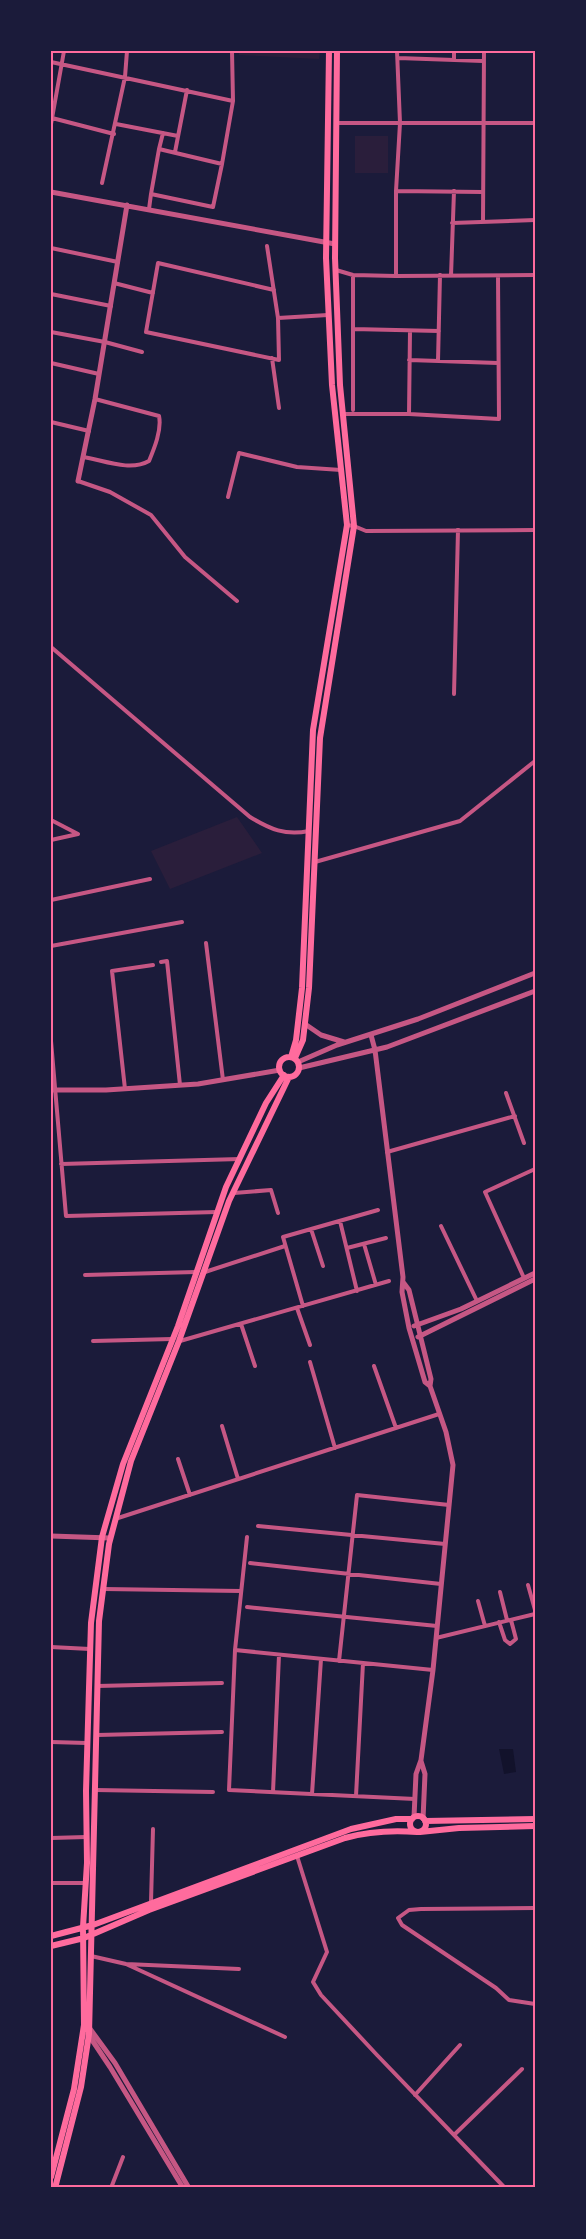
<svg xmlns="http://www.w3.org/2000/svg" width="586" height="2239" viewBox="0 0 586 2239" font-family="'Space Grotesk',sans-serif">
<rect width="100%" height="100%" fill="#1b1b3a"/>
<!-- green -->
<path fill="#2a1e3b" d="M239,51H320L319,59L239,55Z
M355,136H388V173H355Z
M237,817L262,853L170,889L151,851Z"/>
<!-- water -->
<path fill="#12122b" d="M513,1749L516,1772L504,1774L499,1749Z"/>
<g fill="none" stroke-linecap="round" stroke-linejoin="round">
<!-- minor -->
<path stroke="#c65784" stroke-width="4" d="M454,51V59
M398,58L483,61
M51,62L233,101L232,51
M52,118L114,134
M337,123H535
M51,124L64,51
M116,124L178,136
M159,149L222,164L213,207L151,194Z
M159,149L163,133
M175,152L187,90
M222,164L233,101
M102,183L125,77L127,51
M396,191L482,192
M149,209L151,194
M483,221L484,51
M452,223L535,220
M267,246L278,318L279,360L146,332L158,263L274,290
M51,248L118,262
M336,270L353,275L396,276L535,275
M396,276V191L400,123L397,51
M451,276L454,191
M114,283L153,293
M51,294L111,306
M278,318L328,315
M353,329L439,331
M51,332L105,342L142,352
M272,358L279,408
M409,360L498,363
M438,361L440,275
M51,363L99,374
M353,410V275
M343,414H409L499,419L498,276
M409,414L410,331
M51,422L89,431
M83,457C103,460 130,472 149,461C154,449 162,430 159,416L95,399
M78,481L110,492L151,515L185,557L237,601
M228,497L239,453L297,467L341,470
M347,525L354,526L366,531L535,530
M51,647L250,817C270,829 285,836 309,831
M454,694L458,530
M51,820L78,834L51,840
M315,862L460,821L535,761
M51,900L150,879
M206,943L223,1080
M51,946L182,922
M161,962L167,961L180,1085
M51,1041L66,1216L217,1212
M125,1089L112,971L153,965
M506,1093L524,1143
M387,1152L515,1116
M61,1164L240,1159
M234,1193L271,1190L278,1213
M340,1221L357,1291
M441,1226L477,1301
M311,1229L323,1266
M364,1244L376,1285
M347,1248L386,1238
M205,1272L285,1246
M85,1275L196,1272
M524,1278L485,1192L535,1169
M303,1306L283,1237L378,1210
M297,1308L310,1345
M241,1324L255,1366
M93,1341L172,1339
M180,1341L389,1281
M310,1362L335,1448
M374,1366L396,1428
M222,1426L238,1479
M178,1459L190,1495
M115,1519L439,1414
M258,1526L445,1544
M247,1537L235,1650L229,1790L415,1799
M250,1563L441,1584
M528,1585L535,1610
M104,1589L241,1591
M500,1592L507,1620
M478,1601L485,1626
M247,1607L437,1626
M499,1622L505,1640L510,1644L516,1639L511,1620
M436,1638L535,1614
M51,1647L90,1649
M235,1650L433,1670
M339,1661L357,1495L449,1505
M97,1686L222,1683
M97,1735L222,1732
M51,1742L87,1743
M95,1790L213,1792
M273,1792L279,1655
M312,1794L321,1659
M356,1796L363,1663
M51,1838L86,1837
M297,1856L327,1952L313,1982L321,1995L377,2055L505,2188
M51,1883H85
M151,1902L153,1829
M535,1908L421,1909L409,1910L398,1918L402,1925L496,1988L509,2000L535,2004
M91,1956L126,1964L239,1969
M126,1964L285,2037
M415,2095L460,2045
M454,2135L522,2069
M111,2188L123,2157"/>
<!-- tertiary -->
<path stroke="#c65784" stroke-width="5" d="M51,192L335,244
M78,481L95,399L127,205
M305,1024L321,1035L344,1042
M371,1035L375,1050L403,1277L402,1292L409,1328L425,1382L430,1386
M298,1062L337,1045L418,1019L535,973
M299,1068L387,1047L535,991
M51,1090H106L198,1084L280,1070
M403,1282L409,1290L431,1379L430,1386L446,1432L453,1465L433,1670L421,1760L416,1774L414,1817
M414,1326L461,1309L535,1273
M418,1337L535,1279
M51,1536L110,1538
M421,1761L425,1774L423,1819
M88,2026L115,2063L189,2188
M88,2034L110,2067L183,2188"/>
<!-- secondary -->
<path stroke="#ff6b9d" stroke-width="6" d="M279 1067a10 10 0 1 1 20 0a10 10 0 1 1-20 0Z
M291,1057L296,1040L302,988L313,730L347,525L332,385L326,258L329,51
M295,1058L303,1040L309,988L320,738L354,526L340,385L335,258L337,51
M410 1824a8 8 0 1 1 16 0a8 8 0 1 1-16 0Z
M425,1821L535,1819
M420,1832L459,1828L535,1826
M51,1936L93,1925L351,1829L396,1819H412
M51,1946L84,1938L149,1910L345,1838C370,1831 391,1830 417,1832
M51,2177L74,2089L84,2025L83,1927L87,1863L86,1791L89,1688L91,1623L102,1537L123,1464L178,1326L226,1187L266,1103L284,1075
M55,2188L81,2087L89,2034L99,1621L109,1544L131,1461L179,1341L229,1201L289,1077"/>
</g>
<!-- border -->
<rect width="586" height="2239" fill="none" stroke="#1b1b3a" stroke-width="105"/>
<rect x="52" y="52" width="482" height="2134" fill="none" stroke="#ff6b9d" stroke-width="2"/>
</svg>
